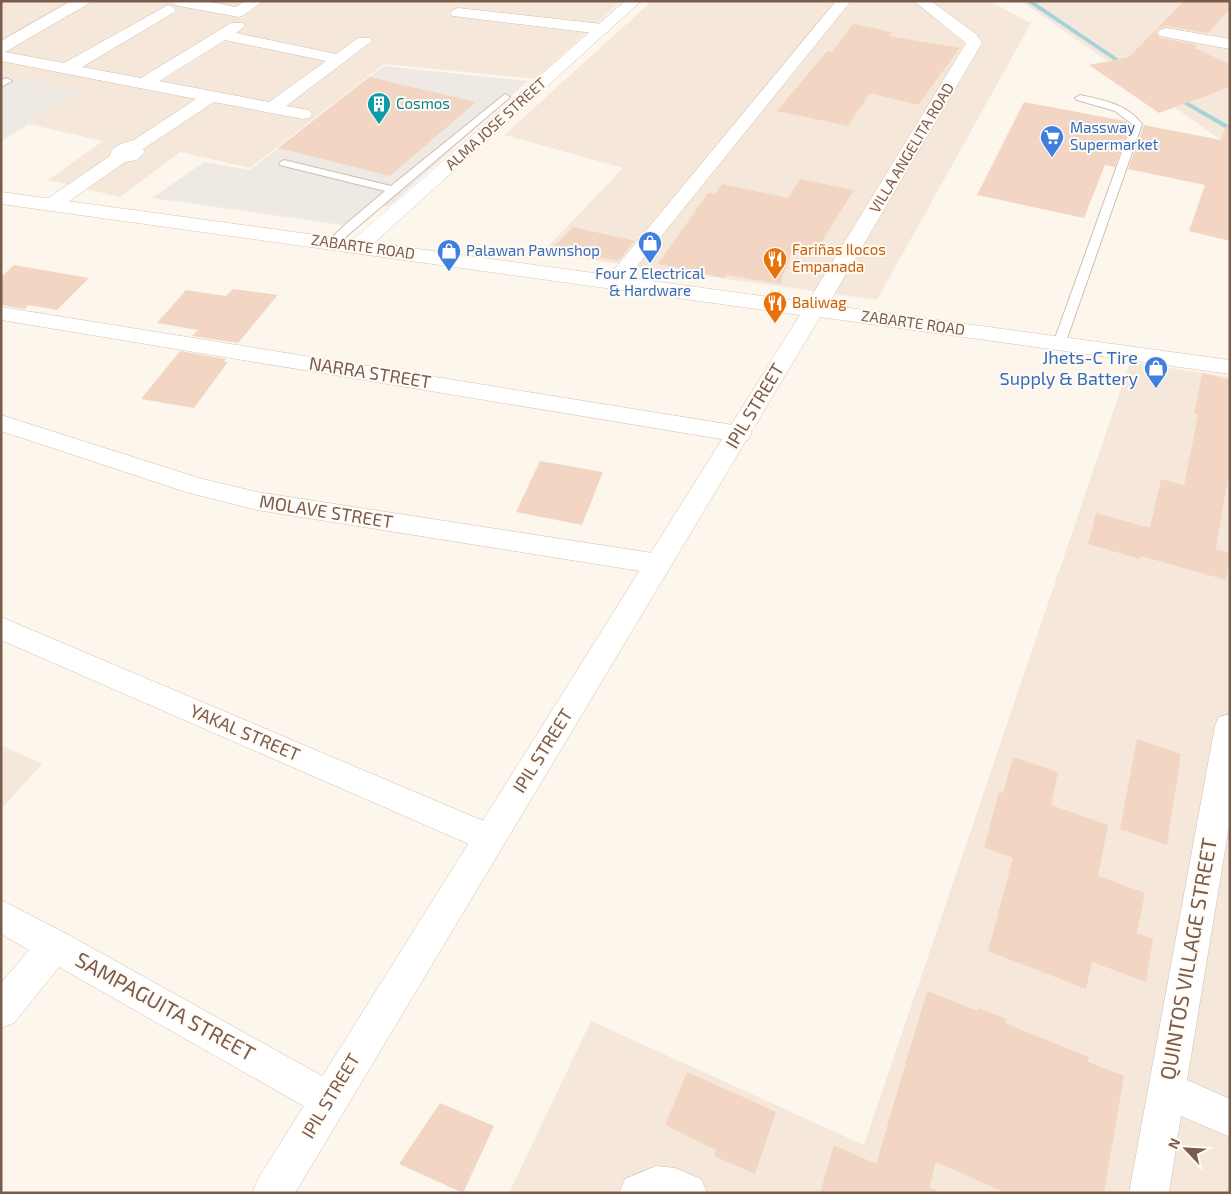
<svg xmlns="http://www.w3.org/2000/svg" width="1231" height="1194" viewBox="0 0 1231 1194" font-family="'Exo 2',sans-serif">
<rect width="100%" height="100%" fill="#fdf6ec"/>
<!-- residential -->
<path fill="#f5e8da" d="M6,1H621L535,79L384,64L250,168L180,152L120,197L48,180L103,141L28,124L78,91L1,74V4Z
M652,1H989L1031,23L877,300L542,253L623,168L504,135Z
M1021,1H1230V146Z
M1130,362L1230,377V1193H509L591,1021L864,1145Z
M1,745L42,764L1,809Z"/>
<!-- industrial -->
<path fill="#efe9e4" d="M384,66L528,81L388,207L378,205L356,227L152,198L204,162L250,170Z
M1,74L79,91L1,142Z"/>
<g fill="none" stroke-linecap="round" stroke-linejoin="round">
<!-- stream -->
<path fill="#a5d3da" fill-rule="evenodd" d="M1026,1H1033L1129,66L1124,67Z
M1174,94L1230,126V131L1172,97L1171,96Z"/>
</g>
<!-- building -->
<path fill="#f3d5c3" d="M1184,1H1230V9L1208,33L1166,26L1159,28L1156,32L1160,38L1197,45L1194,48L1230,64V87L1159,113L1089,65L1129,57Z
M853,24L892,32L889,36L960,48L918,105L870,93L848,126L777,111L827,51L832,52Z
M369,77L476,102L390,176L278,148Z
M1024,102L1125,121L1130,125L1115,167L1105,165L1084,218L977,195Z
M1144,125L1221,140L1226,126L1230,127V241L1189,231L1205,185L1128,169Z
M800,179L854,190L814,254L793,249L780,284L726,275L724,278L658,264L708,193L715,194L722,184L788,198Z
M573,227L635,241L618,261L551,249Z
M14,265L89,278L57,310L28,305L25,309L1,305V277Z
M233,289L278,295L238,343L192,336L198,330L157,323L186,290L226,296Z
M180,351L226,359L224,362H228L194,408L141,399Z
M1202,373L1230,380V466L1216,549L1230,553L1226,580L1141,556L1140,559L1088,544L1096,513L1150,528L1161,479L1184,485L1198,415L1194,414Z
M540,461L603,472L582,525L516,512Z
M1137,739L1181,754L1167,845L1120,829Z
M1013,757L1058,772L1051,805L1108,825L1098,876L1145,893L1137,933L1153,939L1146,982L1092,962L1086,989L988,951L1013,858L984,847L999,792L1003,793Z
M927,991L978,1011L979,1008L1006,1019L1005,1023L1089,1057L1088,1062L1124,1076L1104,1193H1006L936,1162L929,1187L941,1193H820L834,1145L876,1164Z
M687,1072L776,1112L755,1174L714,1156L716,1150L665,1125Z
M440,1103L494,1126L463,1193L399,1164Z"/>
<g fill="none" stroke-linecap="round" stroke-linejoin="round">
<!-- lane casing -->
<g stroke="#d1beb0" stroke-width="2">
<path id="lane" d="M7,78L12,81L1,87V80Z
M505,94L510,97L508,99L336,245L332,246L326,243L346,224L385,191L280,165L279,163L284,160L391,186Z
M1080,95C1103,100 1127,104 1142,124L1065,344L1059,348L1053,344L1132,124L1115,111L1077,100L1075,98Z"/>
</g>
<!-- street casing -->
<g stroke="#d1beb0" stroke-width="1">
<path id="street" d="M71,1H90L88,4L5,52L64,63L168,5L173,7L176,10L173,13L82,67L141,78L231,23H243L245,26L236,33L336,54L358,38H370L372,41L286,106L309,110L312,114L309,118L303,119L214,102L143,149L145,152L137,160L125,162L58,209L51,211L44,209L41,205L44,201L110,156C112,145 124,143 134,140L196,99L1,61V41ZM225,40L326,61L269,102L159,81Z
M172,1H205L236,7L245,1H263L244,15L239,17L179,6L174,4Z
M836,1H851L621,286L614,288L607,286L603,282L607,278Z
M914,1H931L976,34L982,43L825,310L822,315L814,316L806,315L803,310L966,43Z
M458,8L602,24L608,26L610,29L608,32L602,34L453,16L450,13L453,10Z
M1166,28L1230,39V49L1160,36L1158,33L1160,30Z
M1,307L739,426L748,428L751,434L748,440L739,442L1,320Z
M1,415L199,478L257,492L659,554L668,557L672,564L668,571L659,574L257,510L186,492L1,431Z
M1,617L500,828L505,838L500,848L489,852L478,848L1,640Z
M1230,714V820L1187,1080L1230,1099V1137L1181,1116L1169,1193H1129L1215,726L1219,717Z
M1,900L67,934L342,1087L348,1100L342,1113L329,1119L316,1113L59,967L14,1023L1,1028V983L29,950L1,934Z
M656,1166L675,1168L701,1179L707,1193H619L625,1179Z"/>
</g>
<!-- secondary casing -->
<g stroke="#d6c0b0" stroke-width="1">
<path id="secondary" d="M625,1H641L374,243L1230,360V374L820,317L295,1193H252L258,1179L800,315L1,204V192L353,240Z"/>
</g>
<!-- lane -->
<use href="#lane" fill="#fff" fill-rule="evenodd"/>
<!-- street -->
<use href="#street" fill="#fff" fill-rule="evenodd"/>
<!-- secondary -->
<use href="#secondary" fill="#fff" fill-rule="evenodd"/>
</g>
<!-- icons -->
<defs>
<g id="building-pin" transform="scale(1.25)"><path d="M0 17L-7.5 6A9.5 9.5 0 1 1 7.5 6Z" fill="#0f9aa8" stroke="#fffaf3"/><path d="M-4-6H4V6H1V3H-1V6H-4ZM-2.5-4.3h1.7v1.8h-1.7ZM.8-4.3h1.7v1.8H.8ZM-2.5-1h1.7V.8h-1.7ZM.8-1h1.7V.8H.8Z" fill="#fff"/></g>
<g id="supermarket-pin" transform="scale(1.25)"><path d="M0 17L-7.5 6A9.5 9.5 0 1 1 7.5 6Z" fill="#3f7fe0" stroke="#fffaf3"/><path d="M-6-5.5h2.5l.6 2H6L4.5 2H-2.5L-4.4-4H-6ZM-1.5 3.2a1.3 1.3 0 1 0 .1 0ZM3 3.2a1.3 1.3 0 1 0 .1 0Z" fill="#fff"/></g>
<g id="shop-pin" transform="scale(1.25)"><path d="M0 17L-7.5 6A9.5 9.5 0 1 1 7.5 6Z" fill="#3f7fe0" stroke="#fffaf3"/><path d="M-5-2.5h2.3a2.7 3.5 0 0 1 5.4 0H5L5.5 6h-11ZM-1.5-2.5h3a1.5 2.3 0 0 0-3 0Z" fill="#fff"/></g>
<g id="restaurant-pin" transform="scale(1.25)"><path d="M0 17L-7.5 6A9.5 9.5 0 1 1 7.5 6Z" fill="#e8710a" stroke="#fffaf3"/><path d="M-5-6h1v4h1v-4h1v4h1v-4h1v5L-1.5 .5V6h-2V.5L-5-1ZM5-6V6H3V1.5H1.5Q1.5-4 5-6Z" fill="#fff"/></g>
</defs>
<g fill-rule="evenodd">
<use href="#building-pin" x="379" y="104"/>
<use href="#supermarket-pin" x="1052" y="137"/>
<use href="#shop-pin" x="650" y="243"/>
<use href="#shop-pin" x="449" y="251"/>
<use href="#restaurant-pin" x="775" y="259"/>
<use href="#restaurant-pin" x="775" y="303"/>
<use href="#shop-pin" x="1156" y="368"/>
</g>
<g text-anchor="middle" stroke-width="4" stroke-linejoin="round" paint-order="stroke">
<!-- far-culture labels -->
<g font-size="15" fill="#0d838f" stroke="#fffaf3" text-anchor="start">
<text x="396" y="109">Cosmos</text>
</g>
<!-- far-street labels -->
<g font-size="15" fill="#7a5c4d" stroke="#fffaf3">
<text transform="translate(496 124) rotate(-42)" y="5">ALMA JOSE STREET</text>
<text transform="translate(912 148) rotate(-59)" y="5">VILLA ANGELITA ROAD</text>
<text transform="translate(363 247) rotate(8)" y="5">ZABARTE ROAD</text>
<text transform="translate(913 323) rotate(8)" y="5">ZABARTE ROAD</text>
</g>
<!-- far-shop labels -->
<g font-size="15" fill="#366cbe" stroke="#fffaf3" text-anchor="start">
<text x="1070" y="133">Massway<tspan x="1070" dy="17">Supermarket</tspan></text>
<text x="466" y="256">Palawan Pawnshop</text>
<text x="650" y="279" text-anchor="middle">Four Z Electrical<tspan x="650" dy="17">&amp; Hardware</tspan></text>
</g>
<!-- far-food labels -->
<g font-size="15" fill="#c56008" stroke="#fffaf3" text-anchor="start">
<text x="792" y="255">Fariñas Ilocos<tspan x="792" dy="17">Empanada</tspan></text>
<text x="792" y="308">Baliwag</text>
</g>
<!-- shop labels -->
<g font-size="18" fill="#366cbe" stroke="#fffaf3" text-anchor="end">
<text x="1138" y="364">Jhets-C Tire<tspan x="1138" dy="21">Supply &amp; Battery</tspan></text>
</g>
<!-- street labels -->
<g font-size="18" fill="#7a5c4d" stroke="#fffaf3">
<text transform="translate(370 373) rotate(9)" y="6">NARRA STREET</text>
<text transform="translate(755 406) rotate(-59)" y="6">IPIL STREET</text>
<text transform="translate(326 512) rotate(9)" y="6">MOLAVE STREET</text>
<text transform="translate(245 733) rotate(23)" y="6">YAKAL STREET</text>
<text transform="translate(543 751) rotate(-58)" y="6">IPIL STREET</text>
<text transform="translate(331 1096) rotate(-59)" y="6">IPIL STREET</text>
</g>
<!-- near-street labels -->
<g font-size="21" fill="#7a5c4d" stroke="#fffaf3">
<text transform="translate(1189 959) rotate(-80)" y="7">QUINTOS VILLAGE STREET</text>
<text transform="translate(165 1007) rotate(29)" y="7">SAMPAGUITA STREET</text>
</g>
</g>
<!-- border -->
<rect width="1231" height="1194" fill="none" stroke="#7a5c4d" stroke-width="5"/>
<!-- north arrow -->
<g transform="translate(1186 1149) rotate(295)" stroke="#fffaf3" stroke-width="4" paint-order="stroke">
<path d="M0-4L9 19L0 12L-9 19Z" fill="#7a5c4d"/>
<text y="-8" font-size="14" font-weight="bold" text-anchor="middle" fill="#7a5c4d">N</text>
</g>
</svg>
